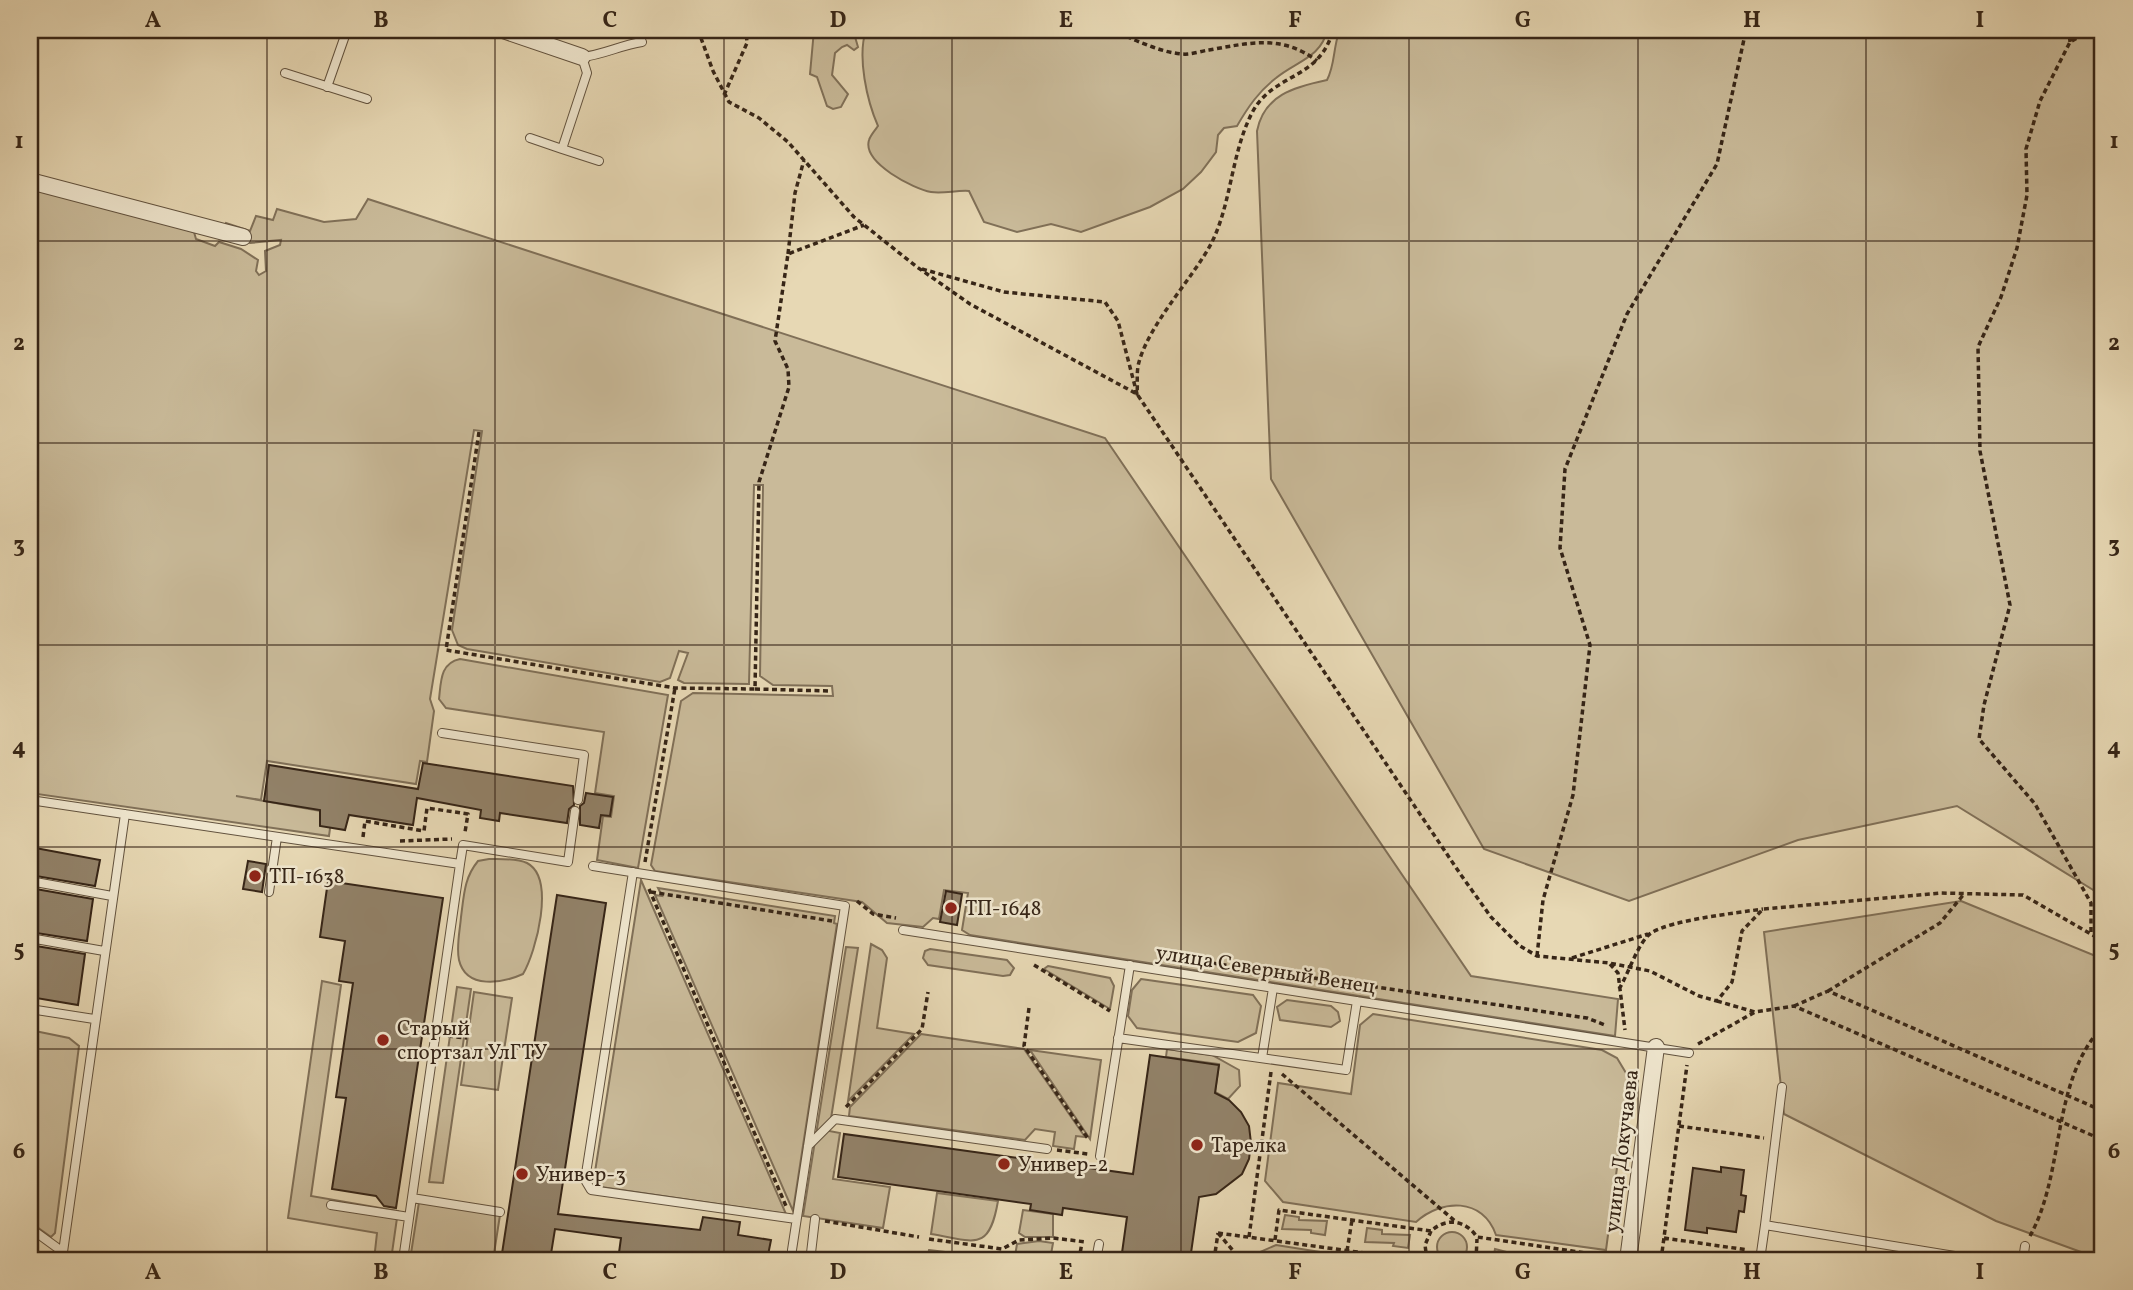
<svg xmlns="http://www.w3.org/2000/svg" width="2133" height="1290" viewBox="0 0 2133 1290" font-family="Vollkorn,serif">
<rect width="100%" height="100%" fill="#e7d8b4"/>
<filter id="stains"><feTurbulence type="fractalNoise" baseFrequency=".00286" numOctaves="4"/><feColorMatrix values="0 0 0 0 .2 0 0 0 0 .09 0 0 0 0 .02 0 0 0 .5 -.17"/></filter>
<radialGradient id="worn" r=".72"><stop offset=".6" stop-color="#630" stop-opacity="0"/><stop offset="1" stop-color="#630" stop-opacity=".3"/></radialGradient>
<!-- green -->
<path fill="#c9ba99" stroke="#807058" stroke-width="2" d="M814,30H853L858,47L854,50L847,45L842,47L835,53L832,75L848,94L841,107L833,109L827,106L817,77L810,74Z
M866,30H1327C1322,57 1295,62 1276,78C1259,91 1248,107 1237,126L1224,128L1218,135L1216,152L1201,172L1183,189L1150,207L1081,232L1051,224L1017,232L984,222L969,191C957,190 943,194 931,192C914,189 862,163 869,140C870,136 875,130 878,126C867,101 857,57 866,30Z
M1344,30H2103V896L1957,806L1798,840L1629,901L1484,849L1271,479L1257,131C1264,95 1294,87 1327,80C1335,65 1333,49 1339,32Z
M30,184L194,232L196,239L215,246L219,242L241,249L258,260L256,271L259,275L266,271L265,251L280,245L281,240L250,243L222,235L226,223L250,231L256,216L273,220L277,209L324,222L356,219L368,199L1105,438L1471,976L1618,999L1615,1036L970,935L962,930L968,893L944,890L939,919L933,918L923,927L887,923L862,902L655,871L651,865L681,701L693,693L833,696L832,686L773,685L760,676L763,485H754L749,684L684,683L678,680L688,653L679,651L670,678L660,682L467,649L458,645L452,630L482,431L474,430L430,699L434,711L427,762L420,761L416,784L267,761L261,800L236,796L332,813L329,836L30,793Z
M460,659L668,695L638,868L597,860L603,816L611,817L614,796L595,793L604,732L446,708L439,699C441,682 440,663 460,659Z
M489,859C500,859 516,858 527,863C556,878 536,952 523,974C503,983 466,990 459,960C456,947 460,930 461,917C464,895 464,878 478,861Z
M641,880L786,1214L601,1187L594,1178Z
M658,888L835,916L834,923L837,924L793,1211L655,895L662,896Z
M1961,901L2103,959V1260L1996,1221L1784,1114L1764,932Z
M871,944L882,950L887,958L877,1028L914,1034L848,1101Z
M846,947L858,948L829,1131L840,1133L833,1179L890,1187L883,1228L803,1216Z
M930,949L1007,960L1014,968L1010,975L1003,976L928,965L923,958L925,951Z
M1048,966L1110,978L1114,986L1110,1009L1044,969Z
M1141,979L1253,995L1261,1006L1256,1033L1238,1042L1137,1028L1128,1016L1132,990Z
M322,981L341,985L311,1196L398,1211L391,1260H374L377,1233L288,1218Z
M457,987L471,989L443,1183L429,1182Z
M474,992L512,998L498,1090L461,1085Z
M1287,1000L1331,1006L1338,1012L1340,1021L1331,1027L1280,1020L1277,1007Z
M1373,1014L1602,1050L1617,1058L1629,1078L1606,1250L1496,1235C1483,1197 1441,1199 1416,1222L1283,1202L1265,1181L1278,1083L1351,1094L1360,1025Z
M30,1030L69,1038L79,1046L55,1233L51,1237L30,1222Z
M921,1034L1024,1049L1085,1137L1076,1136L1074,1149L1053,1146L1055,1132L1035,1129L1025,1140L849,1116L850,1107Z
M1167,1049L1212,1055L1239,1070L1240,1086L1228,1099L1215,1092L1219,1064L1166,1057Z
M1030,1050L1101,1060L1090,1139Z
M937,1193L998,1201C989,1253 975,1241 931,1234Z
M419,1202L500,1215L493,1260H410Z
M1023,1210L1053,1214V1237H1025L1019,1233Z
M1285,1215L1299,1217V1220L1327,1221L1325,1235L1311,1233V1230L1282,1229Z
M1367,1228L1382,1230V1234L1410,1235L1408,1248L1393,1246L1394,1243L1365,1242Z
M1437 1247a15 15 0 1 1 30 0a15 15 0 1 1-30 0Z
M1039,1241L1053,1243L1050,1260H1004L1005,1255L1015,1256L1017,1244Z
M1276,1245L1371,1260H1250L1251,1256Z
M1495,1249L1522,1256L1523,1253L1537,1255V1260H1493Z
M929,1250L978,1256L989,1260H927Z"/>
<!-- building -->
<path fill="#928269" stroke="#362517" stroke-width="2" d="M423,763L573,786L574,805L569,809L567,823L500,813L499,821L480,818L481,810L417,798L413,825L349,815L345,830L320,826V810L264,801L269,765L418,789Z
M586,793L613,797L610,816L601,815L599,828L580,825V806L584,803Z
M30,847L100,860L95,886L30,875Z
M248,861L266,864L262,892L243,889Z
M328,881L443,898L396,1208L384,1206L376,1196L332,1189L346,1098L336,1097L353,983L339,981L345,941L320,937Z
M30,888L93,899L87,941L30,932Z
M946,891L962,894L957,925L940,922Z
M557,895L606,903L558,1214L700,1230L703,1217L740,1222L738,1235L771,1240L767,1260H618L621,1238L555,1229L550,1260H501Z
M30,945L85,954L78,1005L30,997Z
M1150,1055L1219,1065L1215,1093L1229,1100L1241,1112L1249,1126L1251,1143L1249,1159L1242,1174L1216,1194L1199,1197L1190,1260H1121L1127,1217L1063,1208L1062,1215L1030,1210L1031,1204L838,1177L844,1134L1133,1174Z
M1721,1167L1744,1170L1741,1195L1746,1196L1744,1212L1739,1211L1736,1232L1707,1228V1233L1685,1230L1693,1168L1721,1172Z"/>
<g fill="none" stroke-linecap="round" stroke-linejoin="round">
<!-- lane casing -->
<g stroke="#62523e" stroke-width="10">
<path id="lane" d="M285,73L367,99
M327,87L347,30
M530,138L562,149
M599,161L562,149L587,73L582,57C603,55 621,45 642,42
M442,733L584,755L578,800
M30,800L460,864L463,845L568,862L575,811
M593,866L845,906L792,1250
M633,872L585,1180L591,1190L796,1219
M30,881L112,896
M269,892L277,837
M903,930L1689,1053
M30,938L104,951
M30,1009L94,1019
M1118,1038L1346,1070L1357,1001
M1262,1058L1273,988
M808,1146L835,1119L1047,1149
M1100,1156L1130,965
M412,1198L500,1212
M331,1205L409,1217
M1765,1225L1782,1087
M30,1228L63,1252
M811,1253L815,1219
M65,1260L63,1252L125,814
M403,1260L460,864
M791,1260V1259
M1096,1260L1099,1244
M1760,1260L1765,1225L1979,1260
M2023,1260L2025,1246"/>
</g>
<!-- street casing -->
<g stroke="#62523e" stroke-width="18">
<path id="street" d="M503,30L582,57
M30,181L243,237
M1628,1260L1656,1047"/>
</g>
<!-- path -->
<path stroke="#362517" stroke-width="3.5" stroke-dasharray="5 3.5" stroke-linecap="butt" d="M698,30L713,71L729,102L759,118L788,142L854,217L917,267L970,304L1137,394L1461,875L1491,917L1520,946L1537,956L1609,963L1650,971L1699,996L1717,1001L1732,982L1742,931L1763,909L1941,893L2023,895L2103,941
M1111,30C1134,39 1158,52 1182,54C1191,55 1201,51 1209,50C1249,43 1282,34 1317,61
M2069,30L2070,42
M2091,30L2070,42L2040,101L2026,149L2027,195L2017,248L2001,297L1978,347L1980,451L2010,605L1984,705L1979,739L2035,804L2091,903V934
M653,36L662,30
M724,95L747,43L746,30
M788,254L795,193L804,160
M922,269L1004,292L1105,302L1118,321L1137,394C1138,384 1136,372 1139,362C1150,323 1192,279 1211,244C1232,203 1231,152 1253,111C1274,73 1320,80 1333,30
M479,432L446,650L675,688L755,689L759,482L789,387L788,369L775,341L788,254L864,225
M755,689L829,691
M363,837L365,821L424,831L427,808L468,814L465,832
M400,841L452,839
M645,862L675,688
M649,889L786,1206
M651,892L832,921
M857,901L873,914L896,918
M1537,956L1543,900L1573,795L1590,645L1560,548L1565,469L1627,314L1717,164L1746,30
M1171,957L1587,1018L1605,1025
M1572,958L1648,934
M1610,964L1618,973L1625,1030
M1034,965L1110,1011
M1619,989C1628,975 1638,942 1651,933C1671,920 1736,913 1763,909
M1828,991L1940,923L1964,894
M1717,1001L1755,1012L1794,1006L2103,1140
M1794,1006L1828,991L2103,1111
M1029,1008L1024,1046L1089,1140
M448,1036L467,1038
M1698,1044L1755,1012
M1282,1074L1455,1221
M846,1107L922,1029L928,992
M1679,1126L1764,1138
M1057,1150L1088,1154
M825,1221L919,1237
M1218,1233L1416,1260
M1218,1233L1241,1260
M2030,1236C2066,1171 2050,1082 2103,1026
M1249,1237L1271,1072
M1664,1238L1748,1250
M929,1239L1002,1249L1019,1240L1053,1238L1086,1242
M1275,1240L1279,1210L1431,1231C1447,1217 1465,1220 1477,1237L1613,1257
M1347,1251L1352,1220
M1079,1260L1082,1242
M1214,1260L1218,1233
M1427,1260L1425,1245L1431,1231
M1476,1260L1477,1239
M1571,1260L1572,1250
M1661,1260L1687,1065"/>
<!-- lane -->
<use href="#lane" stroke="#efe6ce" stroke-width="8"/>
<!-- street -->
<use href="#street" stroke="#efe6ce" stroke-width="16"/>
</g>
<!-- grid -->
<path fill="none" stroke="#362517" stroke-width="2" stroke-opacity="0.55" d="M267,30V1260M495,30V1260M724,30V1260M952,30V1260M1181,30V1260M1409,30V1260M1638,30V1260M1866,30V1260M30,241H2103M30,443H2103M30,645H2103M30,847H2103M30,1049H2103"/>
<!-- markers -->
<g fill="#8f2418" stroke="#efe6ce" stroke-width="2.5">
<circle cx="255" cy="876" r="7"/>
<circle cx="951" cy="908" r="7"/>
<circle cx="383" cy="1040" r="7"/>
<circle cx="1197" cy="1145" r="7"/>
<circle cx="1004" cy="1164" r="7"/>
<circle cx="522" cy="1174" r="7"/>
</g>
<g text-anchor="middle" stroke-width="5" stroke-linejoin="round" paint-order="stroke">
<!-- poi labels -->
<g font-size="21" fill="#362517" stroke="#efe6ce" text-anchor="start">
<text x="269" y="883">ТП-1638</text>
<text x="965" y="915">ТП-1648</text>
<text x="397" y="1035">Старый<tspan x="397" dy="24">спортзал УлГТУ</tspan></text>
<text x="1211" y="1152">Тарелка</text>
<text x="1018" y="1171">Универ-2</text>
<text x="536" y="1181">Универ-3</text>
</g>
<!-- street labels -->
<g font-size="21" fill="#362517" stroke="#efe6ce">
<text transform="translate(1266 969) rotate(9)" y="7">улица Северный Венец</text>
<text transform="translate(1621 1151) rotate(-83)" y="7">улица Докучаева</text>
</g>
</g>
<!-- margin -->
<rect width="2133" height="1290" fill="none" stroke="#e7d8b4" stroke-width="77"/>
<rect x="38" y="38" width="2056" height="1214" fill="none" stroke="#362517" stroke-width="2.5"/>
<g font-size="23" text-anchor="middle" font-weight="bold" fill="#362517">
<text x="153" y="27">A</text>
<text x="381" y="27">B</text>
<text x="610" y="27">C</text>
<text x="838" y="27">D</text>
<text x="1066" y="27">E</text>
<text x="1295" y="27">F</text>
<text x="1523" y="27">G</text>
<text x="1752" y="27">H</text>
<text x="1980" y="27">I</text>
<text x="19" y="148">1</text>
<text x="2114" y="148">1</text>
<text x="19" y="350">2</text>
<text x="2114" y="350">2</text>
<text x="19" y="552">3</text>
<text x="2114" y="552">3</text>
<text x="19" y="754">4</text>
<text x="2114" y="754">4</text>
<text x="19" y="956">5</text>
<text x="2114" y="956">5</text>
<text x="19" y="1158">6</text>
<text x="2114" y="1158">6</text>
<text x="153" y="1279">A</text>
<text x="381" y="1279">B</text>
<text x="610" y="1279">C</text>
<text x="838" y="1279">D</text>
<text x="1066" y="1279">E</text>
<text x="1295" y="1279">F</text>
<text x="1523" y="1279">G</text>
<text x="1752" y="1279">H</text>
<text x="1980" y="1279">I</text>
</g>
<rect width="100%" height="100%" filter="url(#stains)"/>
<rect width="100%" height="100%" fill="url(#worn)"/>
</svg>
